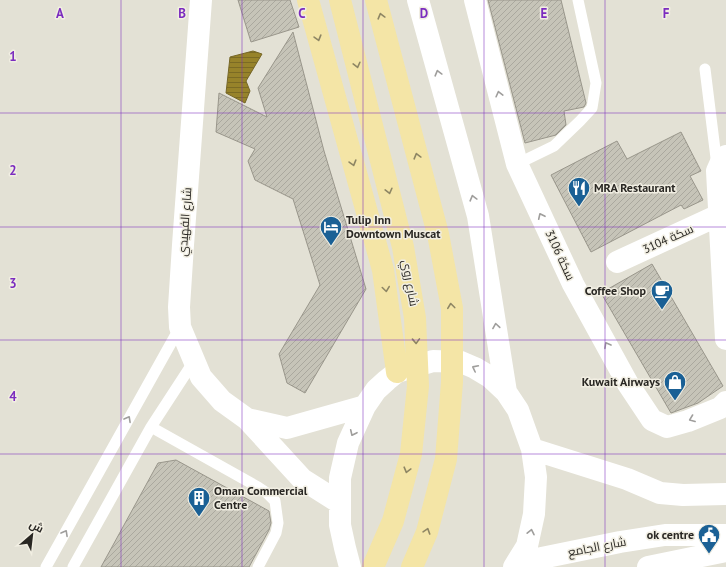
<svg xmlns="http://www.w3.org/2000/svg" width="726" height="567" viewBox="0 0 726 567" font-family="'PT Sans',Cairo,sans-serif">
<defs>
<pattern id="water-rules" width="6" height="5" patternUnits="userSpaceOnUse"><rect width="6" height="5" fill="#97832a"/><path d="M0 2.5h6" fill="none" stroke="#7b6b24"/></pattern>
<pattern id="building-hatch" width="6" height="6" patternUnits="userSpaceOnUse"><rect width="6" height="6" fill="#c6c4b8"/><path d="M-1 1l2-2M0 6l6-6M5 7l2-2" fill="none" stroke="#aaa89e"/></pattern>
</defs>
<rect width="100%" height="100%" fill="#e3e1d5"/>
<!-- water -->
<path fill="url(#water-rules)" stroke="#766728" d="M253,51L262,54L246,81L250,91L245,103L226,93L230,57Z"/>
<!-- building -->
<path fill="url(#building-hatch)" stroke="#99968b" d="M238,0H290L299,27L251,42Z
M488,0H561L586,103L584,107L564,111L566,125L556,135L525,143Z
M293,32L324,151L366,289L305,393L287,383L279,354L320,285L293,199L255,180L248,161L255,149L216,132L219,93L267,117L258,88Z
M681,132L701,171L690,176L703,200L684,209L681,205L591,252L551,175L617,141L627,159Z
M652,264L723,386L698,403L671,413L601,293Z
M176,460L269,511L271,523L269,530L249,567H101L158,463Z"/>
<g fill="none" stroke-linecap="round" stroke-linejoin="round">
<!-- lane -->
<path stroke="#fff" stroke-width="11" d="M705,69L717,166
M517,164L554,146L580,121L592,108L596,83L578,0
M151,427L258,487L267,493L275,501L278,523L276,533L258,567
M46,567L180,327
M73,567L151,427L194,361"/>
<!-- street -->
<path stroke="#fff" stroke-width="22" d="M475,0L517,164L573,284L628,384L652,420L667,427L688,421L720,408L726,402
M726,156L721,162L717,171L726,339
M617,262L719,215"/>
<!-- secondary -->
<path stroke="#fff" stroke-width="22" d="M201,0L183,245L179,307L180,327L201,377L222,401L247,419L302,479L340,503
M418,0L478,216L506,392
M247,419L287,428L365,406
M532,449L627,479L660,493L683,495L726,494
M517,563L620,542L665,535H726
M350,567L345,548L340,525V478L348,443L365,406L376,390L387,380L397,372L433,361L461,362L475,368L490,377L506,392L518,410L532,449L536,477L534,514L527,546L514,567
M648,567L726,551"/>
<!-- primary -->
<path stroke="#f4e5a6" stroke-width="22" d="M308,0L383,270L397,372
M340,0L403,247L415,318L418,386L411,454L393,521L373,567
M376,0L438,234L452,308V382L446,459L427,532L412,567"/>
</g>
<!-- one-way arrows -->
<defs><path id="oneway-chevron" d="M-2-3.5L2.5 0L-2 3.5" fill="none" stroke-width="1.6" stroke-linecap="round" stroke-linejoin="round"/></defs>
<g stroke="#8e8664">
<use href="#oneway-chevron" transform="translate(381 16) rotate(-105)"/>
<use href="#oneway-chevron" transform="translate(318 38) rotate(74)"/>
<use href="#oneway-chevron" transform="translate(357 65) rotate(76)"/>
<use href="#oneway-chevron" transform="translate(417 156) rotate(-105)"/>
<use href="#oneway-chevron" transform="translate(353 163) rotate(74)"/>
<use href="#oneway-chevron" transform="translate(389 191) rotate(76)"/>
<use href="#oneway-chevron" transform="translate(386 289) rotate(82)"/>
<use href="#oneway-chevron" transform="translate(451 306) rotate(-97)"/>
<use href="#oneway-chevron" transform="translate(416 341) rotate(88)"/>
<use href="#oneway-chevron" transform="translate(407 470) rotate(105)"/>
<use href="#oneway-chevron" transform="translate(427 531) rotate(-72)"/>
</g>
<g stroke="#9f9e9c">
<use href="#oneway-chevron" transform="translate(438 73) rotate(-105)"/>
<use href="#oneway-chevron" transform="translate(499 94) rotate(-104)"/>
<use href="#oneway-chevron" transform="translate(473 198) rotate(-105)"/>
<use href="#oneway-chevron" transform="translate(541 216) rotate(-115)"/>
<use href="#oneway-chevron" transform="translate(496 326) rotate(-99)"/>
<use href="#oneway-chevron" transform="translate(607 345) rotate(-119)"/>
<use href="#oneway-chevron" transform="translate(475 368) rotate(-153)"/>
<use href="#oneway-chevron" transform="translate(128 419) rotate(-61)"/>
<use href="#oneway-chevron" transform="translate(692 419) rotate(159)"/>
<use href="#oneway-chevron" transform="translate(353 433) rotate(115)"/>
<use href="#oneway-chevron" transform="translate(531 532) rotate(-78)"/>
<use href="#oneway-chevron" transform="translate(65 533) rotate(-61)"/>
</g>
<!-- grid -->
<path fill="none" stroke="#7b2cbf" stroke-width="1" stroke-opacity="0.55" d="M121,0V567M242,0V567M363,0V567M484,0V567M605,0V567M0,113H726M0,227H726M0,340H726M0,454H726"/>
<!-- icons -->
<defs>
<g id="restaurant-pin" transform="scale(1.15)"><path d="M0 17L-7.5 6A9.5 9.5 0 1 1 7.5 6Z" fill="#1a6095" stroke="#f1eee2"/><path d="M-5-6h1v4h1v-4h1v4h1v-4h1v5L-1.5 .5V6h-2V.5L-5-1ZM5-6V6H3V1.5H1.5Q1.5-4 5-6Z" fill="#fff"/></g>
<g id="hotel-pin" transform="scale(1.15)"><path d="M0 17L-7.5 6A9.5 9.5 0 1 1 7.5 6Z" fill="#1a6095" stroke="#f1eee2"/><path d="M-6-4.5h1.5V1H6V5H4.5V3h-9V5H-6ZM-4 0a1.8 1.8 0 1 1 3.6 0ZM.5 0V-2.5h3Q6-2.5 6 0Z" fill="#fff"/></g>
<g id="cafe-pin" transform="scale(1.15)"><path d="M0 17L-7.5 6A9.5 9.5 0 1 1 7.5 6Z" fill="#1a6095" stroke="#f1eee2"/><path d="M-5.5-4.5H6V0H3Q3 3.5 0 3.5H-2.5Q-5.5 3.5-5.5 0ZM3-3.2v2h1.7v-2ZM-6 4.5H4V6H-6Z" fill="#fff"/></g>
<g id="shop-pin" transform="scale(1.15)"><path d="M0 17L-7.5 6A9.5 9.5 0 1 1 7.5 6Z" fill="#1a6095" stroke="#f1eee2"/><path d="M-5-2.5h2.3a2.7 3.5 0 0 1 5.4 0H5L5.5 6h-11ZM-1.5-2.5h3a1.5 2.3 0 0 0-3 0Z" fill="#fff"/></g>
<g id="building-pin" transform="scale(1.15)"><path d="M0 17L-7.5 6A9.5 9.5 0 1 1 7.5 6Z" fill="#1a6095" stroke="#f1eee2"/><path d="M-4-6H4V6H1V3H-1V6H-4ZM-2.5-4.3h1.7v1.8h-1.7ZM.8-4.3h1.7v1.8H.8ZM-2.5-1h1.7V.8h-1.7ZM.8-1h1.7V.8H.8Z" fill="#fff"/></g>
<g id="civic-pin" transform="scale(1.15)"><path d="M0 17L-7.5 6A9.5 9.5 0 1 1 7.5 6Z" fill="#1a6095" stroke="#f1eee2"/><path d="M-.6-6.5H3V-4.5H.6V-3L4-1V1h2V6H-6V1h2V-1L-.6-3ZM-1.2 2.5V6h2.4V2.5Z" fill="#fff"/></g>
</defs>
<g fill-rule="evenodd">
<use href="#restaurant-pin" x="579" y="188"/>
<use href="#hotel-pin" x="331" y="227"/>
<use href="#cafe-pin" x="662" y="291"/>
<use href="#shop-pin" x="675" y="382"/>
<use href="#building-pin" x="199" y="498"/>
<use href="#civic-pin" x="709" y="535"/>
</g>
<g text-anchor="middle" stroke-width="3" stroke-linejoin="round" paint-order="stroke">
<!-- poi labels -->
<g font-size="12" font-weight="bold" fill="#292723" stroke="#f1eee2" text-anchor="start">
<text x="594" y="192">MRA Restaurant</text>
<text x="346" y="224">Tulip Inn<tspan x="346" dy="14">Downtown Muscat</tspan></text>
<text x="646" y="295" text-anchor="end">Coffee Shop</text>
<text x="660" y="386" text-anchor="end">Kuwait Airways</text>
<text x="214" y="495">Oman Commercial<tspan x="214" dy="14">Centre</tspan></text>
<text x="694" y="539" text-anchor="end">ok centre</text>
</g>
<!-- street labels -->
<g font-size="12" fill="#292723" stroke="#f1eee2">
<text transform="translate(185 222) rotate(-86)" y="4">شارع الفهيدي</text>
<text transform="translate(668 239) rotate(-24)" y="4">سكة 3104</text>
<text transform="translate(560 255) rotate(65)" y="4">سكة 3106</text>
<text transform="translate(410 283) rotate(80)" y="4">شارع روي</text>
<text transform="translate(597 547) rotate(-11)" y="4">شارع الجامع</text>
</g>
</g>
<g font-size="13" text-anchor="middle" font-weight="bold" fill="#7b2cbf" stroke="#f1eee2" stroke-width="3" stroke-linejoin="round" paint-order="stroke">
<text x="60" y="18">A</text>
<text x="182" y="18">B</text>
<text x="302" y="18">C</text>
<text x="424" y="18">D</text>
<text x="544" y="18">E</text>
<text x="666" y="18">F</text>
<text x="13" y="61">1</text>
<text x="13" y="175">2</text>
<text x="13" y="288">3</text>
<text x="13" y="401">4</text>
</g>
<!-- north arrow -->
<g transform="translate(32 535) rotate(28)" stroke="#f1eee2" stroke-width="3" paint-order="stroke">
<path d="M0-3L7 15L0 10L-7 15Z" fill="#292723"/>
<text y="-6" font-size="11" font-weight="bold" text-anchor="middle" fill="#292723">ش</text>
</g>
</svg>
